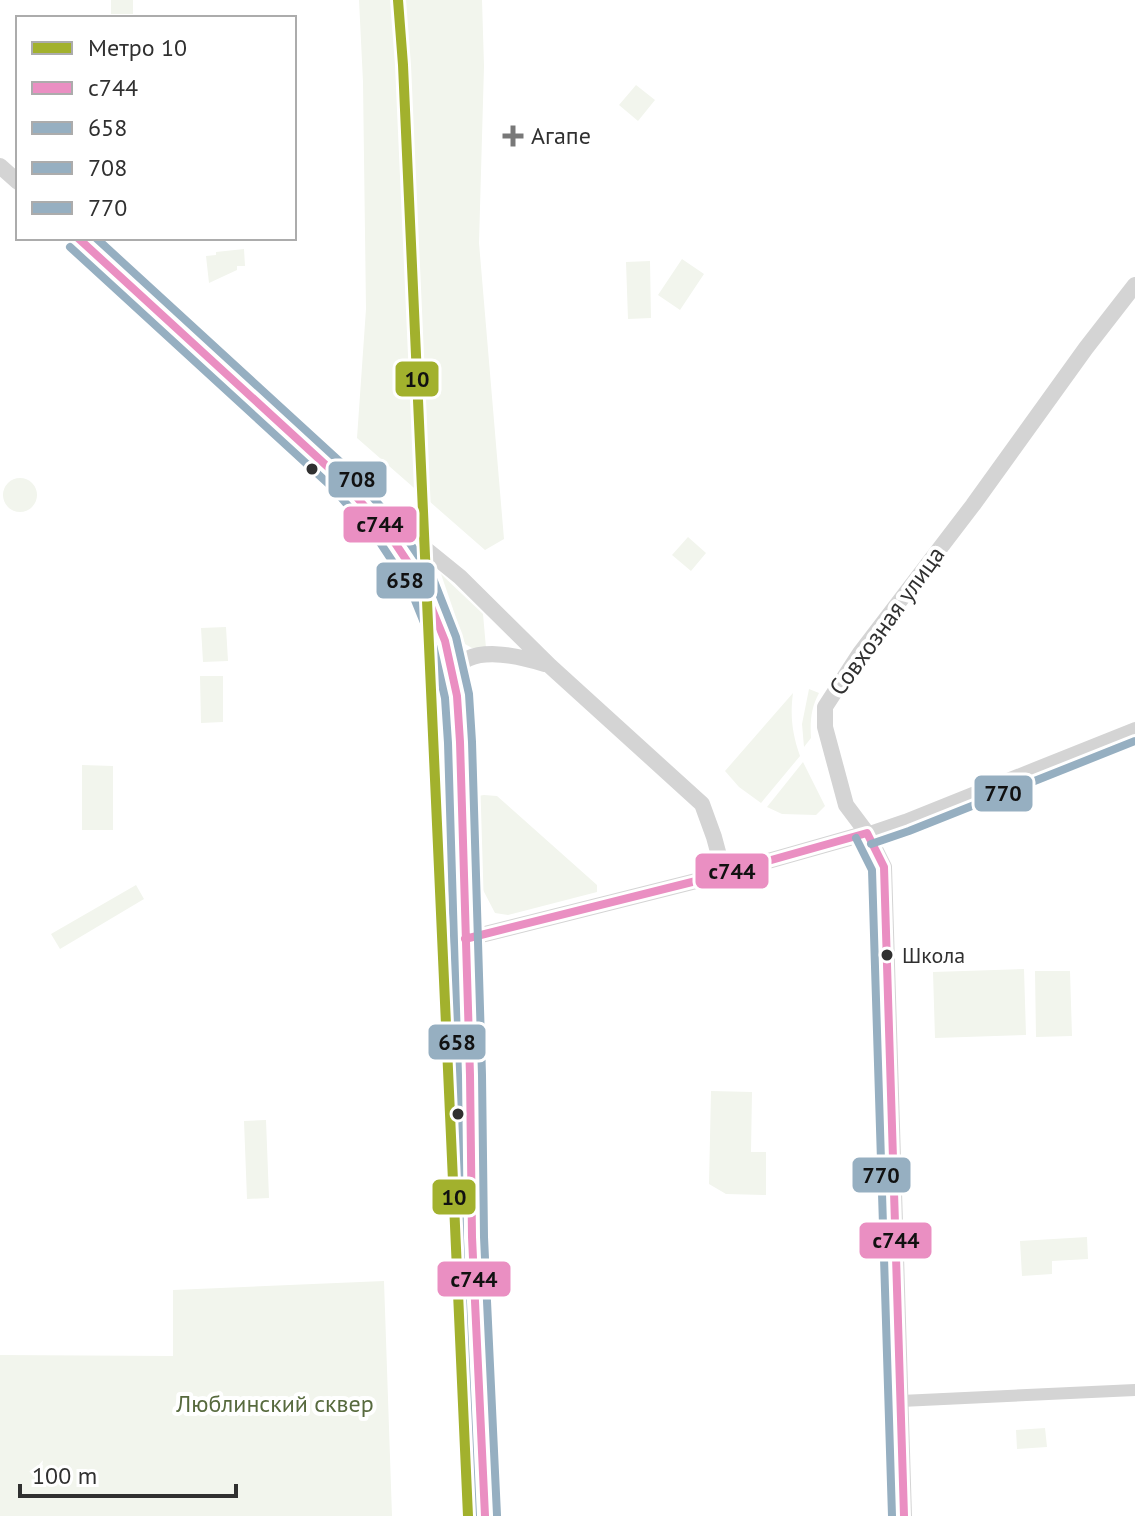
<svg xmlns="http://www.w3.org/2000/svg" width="1135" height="1516" viewBox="0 0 1135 1516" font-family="'PT Sans',sans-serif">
<rect width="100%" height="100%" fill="#fff"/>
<!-- green -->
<path fill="#f2f5ed" d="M111,0H133V14H111Z
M359,0H482L484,66L479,243L504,539L485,550L357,438L366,309L363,82Z
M636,85L655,100L638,121L619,105Z
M244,249L245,266H237V270L209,283L206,256L216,255V252Z
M682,259L704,274L680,310L658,295Z
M650,261L651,318L628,319L626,262Z
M3 495a17 17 0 1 1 34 0a17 17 0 1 1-34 0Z
M688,537L706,553L691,571L672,555Z
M441,574L483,614L486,648H472L465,644Z
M226,627L228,661L203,662L201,628Z
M200,676H223V722L201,723Z
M809,689L819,693C811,708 810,721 811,738L804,747L802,724Z
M793,693C790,715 792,734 800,756L761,803L739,787L725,771Z
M803,762L825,806L816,815L782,814L767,807Z
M82,765L113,766V830H82Z
M484,795L497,796L597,885V892L508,915L495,913L482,888L478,796Z
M136,885L144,899L60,949L51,934Z
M1024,969L1026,1035L935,1038L933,972Z
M1035,971H1070L1072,1036L1036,1037Z
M711,1091L752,1092L751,1152H766V1195L726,1194L709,1184Z
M266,1120L269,1198L247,1199L244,1121Z
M1087,1237L1088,1259L1052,1261V1274L1022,1276L1020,1241Z
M384,1281L392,1516H0V1355L173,1356V1290Z
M1045,1428L1047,1447L1017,1449L1016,1430Z"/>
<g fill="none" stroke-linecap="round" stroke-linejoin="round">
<!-- minor -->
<path stroke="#d4d4d4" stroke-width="12" d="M867,833L905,820L1135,728
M901,1401L1135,1390"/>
<!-- tertiary -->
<path stroke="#d4d4d4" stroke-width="16" d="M0,166L18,182
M78,238L348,485
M341,479C359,499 378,519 393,540C440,604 455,664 460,742L470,1075L472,1237L485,1516
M375,508L460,577L550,666L702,804L714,837L724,874
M453,672C470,643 519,656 545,664
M465,939L708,878L867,833
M904,1516L884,867L867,833L846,805L825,727V707L860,653L973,505L1086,348L1135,285"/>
<!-- bus-1 casing -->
<g stroke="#fff" stroke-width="14">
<path id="bus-1" d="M78,238L341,479L391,537L421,582L445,641L457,696L460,742L470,1075L472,1237L485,1516
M465,939L708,878L867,833L884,867L904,1516"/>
</g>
<!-- bus-2 casing -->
<g stroke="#fff" stroke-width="14">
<path id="bus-2" d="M70,247L332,487L381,544L410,588L433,645L445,698L448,743L458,1075L460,1238L473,1516"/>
</g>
<!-- bus-3 casing -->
<g stroke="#fff" stroke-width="14">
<path id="bus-3" d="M96,238L349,470L401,530L432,576L456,637L469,694L472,742L482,1075L484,1237L497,1515"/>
</g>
<!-- bus-4 casing -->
<g stroke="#fff" stroke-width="14">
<path id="bus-4" d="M856,838L872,870L892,1516
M871,844L909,831L1135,741"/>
</g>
<!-- bus-1 -->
<use href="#bus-1" stroke="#ea8fc2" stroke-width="8"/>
<!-- bus-2 -->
<use href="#bus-2" stroke="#96afc1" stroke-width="8"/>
<!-- bus-3 -->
<use href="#bus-3" stroke="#96afc1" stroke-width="8"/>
<!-- bus-4 -->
<use href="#bus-4" stroke="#96afc1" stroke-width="8"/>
<!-- metro-1 casing -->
<g stroke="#fff" stroke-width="16">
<path id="metro-1" d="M398,0L403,65L468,1516"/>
</g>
<!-- metro-1 -->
<use href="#metro-1" stroke="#a2b12d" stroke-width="10"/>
</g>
<!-- markers -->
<path fill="#787878" stroke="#fff" stroke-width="3" d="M509 124h8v8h8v8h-8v8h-8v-8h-8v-8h8z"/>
<g fill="#303030" stroke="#fff" stroke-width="3">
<circle cx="312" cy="469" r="7"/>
<circle cx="887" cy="955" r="7"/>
<circle cx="458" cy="1114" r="7"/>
</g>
<g text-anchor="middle" stroke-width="8" stroke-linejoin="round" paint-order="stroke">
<!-- bus labels -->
<g font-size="22" fill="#303030" stroke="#fff" text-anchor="start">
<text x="902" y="963">Школа</text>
</g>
<!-- poi labels -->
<g font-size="24" fill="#303030" stroke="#fff" text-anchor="start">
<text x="531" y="144">Агапе</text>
</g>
<!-- street labels -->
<g font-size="24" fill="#303030" stroke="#fff">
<text transform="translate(887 621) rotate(-54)" y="8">Совхозная улица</text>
</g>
<!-- park labels -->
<g font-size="24" fill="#576a3e" stroke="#fff">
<text x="275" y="1412">Люблинский сквер</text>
</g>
</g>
<g stroke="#fff" stroke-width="3">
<rect x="394" y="360" width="46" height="38" rx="8" fill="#a2b12d"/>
<rect x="327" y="460" width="61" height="39" rx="8" fill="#96afc1"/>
<rect x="342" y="505" width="76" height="39" rx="8" fill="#ea8fc2"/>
<rect x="375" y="561" width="61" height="39" rx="8" fill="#96afc1"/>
<rect x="973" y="774" width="61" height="39" rx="8" fill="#96afc1"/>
<rect x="694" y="852" width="76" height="38" rx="8" fill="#ea8fc2"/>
<rect x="427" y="1023" width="60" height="38" rx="8" fill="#96afc1"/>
<rect x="851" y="1156" width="61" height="38" rx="8" fill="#96afc1"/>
<rect x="431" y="1178" width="46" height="38" rx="8" fill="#a2b12d"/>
<rect x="858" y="1221" width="75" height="39" rx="8" fill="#ea8fc2"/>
<rect x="436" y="1260" width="76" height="38" rx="8" fill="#ea8fc2"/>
</g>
<g font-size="22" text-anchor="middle" font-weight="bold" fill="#111">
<text x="417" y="387">10</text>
<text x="357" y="487">708</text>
<text x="380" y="532">с744</text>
<text x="405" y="588">658</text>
<text x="1003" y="801">770</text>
<text x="732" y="879">с744</text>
<text x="457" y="1050">658</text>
<text x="881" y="1183">770</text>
<text x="454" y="1205">10</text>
<text x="896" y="1248">с744</text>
<text x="474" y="1287">с744</text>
</g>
<!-- legend -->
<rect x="16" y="16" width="280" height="224" fill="#ffffff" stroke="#acacac" stroke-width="2"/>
<rect x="32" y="42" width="40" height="12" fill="#a2b12d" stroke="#acacac" stroke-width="2"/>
<text x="88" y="56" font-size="24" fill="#303030">Метро 10</text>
<rect x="32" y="82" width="40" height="12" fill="#ea8fc2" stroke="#acacac" stroke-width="2"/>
<text x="88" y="96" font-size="24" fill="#303030">с744</text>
<rect x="32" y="122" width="40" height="12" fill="#96afc1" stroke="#acacac" stroke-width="2"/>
<text x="88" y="136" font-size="24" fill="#303030">658</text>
<rect x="32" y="162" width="40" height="12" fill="#96afc1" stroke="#acacac" stroke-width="2"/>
<text x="88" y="176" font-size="24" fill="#303030">708</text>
<rect x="32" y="202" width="40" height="12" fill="#96afc1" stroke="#acacac" stroke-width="2"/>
<text x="88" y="216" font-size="24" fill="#303030">770</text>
<!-- scale -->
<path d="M20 1484v12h216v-12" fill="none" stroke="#303030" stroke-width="4"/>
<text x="32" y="1484" font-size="24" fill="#303030" stroke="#ffffff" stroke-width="6" paint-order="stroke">100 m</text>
</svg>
